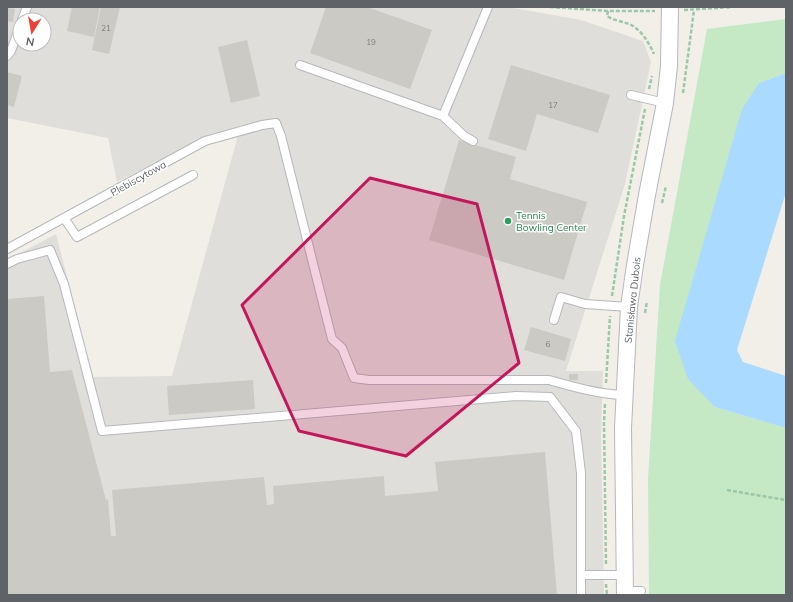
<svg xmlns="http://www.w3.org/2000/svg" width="793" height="602" viewBox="0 0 793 602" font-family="Mulish,sans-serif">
<rect width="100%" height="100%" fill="#f1efe8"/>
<!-- industrial -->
<path fill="#e0deda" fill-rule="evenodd" d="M7,7H508L581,20L643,41L651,62L625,184L566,371H603L601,435L604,595H7V260L56,234L93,377L172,376L240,128L203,138L117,182L108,138L7,118ZM20,20H44V44H20Z"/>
<!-- green -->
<path fill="#c5e8c5" d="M786,19V73L759,83L715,407L786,428V595H649L648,479L660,285L707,29Z"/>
<!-- water -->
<path fill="#aadaff" d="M786,73V192L737,350L743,362L786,376V428L715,407L688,379L675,341L742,109L759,83Z"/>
<!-- building -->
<path fill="#cccac5" d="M72,7H100L94,37L67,31Z
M101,7H120L109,54L92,50Z
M326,7H367L432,30L410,89L310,53Z
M7,8L15,9L13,22L7,21Z
M247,40L260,96L231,103L218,47Z
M511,65L610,95L598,133L537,114L526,151L488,139Z
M7,72L22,76L14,107L7,105Z
M459,140L516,157L510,179L587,202L564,280L429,240Z
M44,296L50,372L72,370L106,500L108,499L111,536H116L112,490L264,477L267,505L274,504L273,486L384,476L385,496L438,491L435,462L545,452L557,595H7V299Z
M531,327L571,339L565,361L524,350Z
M569,374H578V380H569Z
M253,380L255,409L169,415L167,386Z"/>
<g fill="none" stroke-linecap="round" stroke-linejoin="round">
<!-- lane casing -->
<g stroke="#b5b8bc" stroke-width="10">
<path id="lane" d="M22,20L27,7
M7,56L11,51L20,26
M300,65L443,116L488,7
M631,95L665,103
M443,116L464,136L473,141
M64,218L77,237L193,175
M7,249L205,141L262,125L276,123L281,136L332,339L342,348L354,378L369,380H549C574,387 598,394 624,395
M7,264L17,259L50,250L64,284L102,431L516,396L550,397L576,431L581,473V595
M554,320L561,297L585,304L629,307
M581,575H624
M625,591H641"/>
</g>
<!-- street casing -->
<g stroke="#b5b8bc" stroke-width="18">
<path id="street" d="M625,595L623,428L629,307L635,265L647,195L665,103L669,66L670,7"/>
</g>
<!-- path -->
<path stroke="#9cc7a9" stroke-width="2.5" stroke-dasharray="4 2" stroke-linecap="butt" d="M550,7L608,11H655
M684,10L732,7
M608,11L607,16C613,20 620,21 626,23C640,27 648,41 654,54
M649,89L652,76
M683,93L694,10
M662,203L666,186
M612,296L624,216L645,109
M645,313L647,301
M606,383L610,316
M605,404L604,423L606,565
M727,490L786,500
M606,584L607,595"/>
<!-- lane -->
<use href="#lane" stroke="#fff" stroke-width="8"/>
<!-- street -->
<use href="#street" stroke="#fff" stroke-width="16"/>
</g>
<!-- marked area -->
<path fill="#c2185b" fill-opacity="0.2" stroke="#c2185b" stroke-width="3" stroke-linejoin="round" d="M370,178L477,204L519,363L406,456L299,431L242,305Z"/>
<!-- markers -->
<circle fill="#2e9e5b" stroke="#fff" stroke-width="1.5" cx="508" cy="221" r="4"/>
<g text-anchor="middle" stroke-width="3" stroke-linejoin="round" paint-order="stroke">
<!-- number labels -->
<g font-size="8" fill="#7a7d7f">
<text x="106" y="31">21</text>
<text x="371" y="45">19</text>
<text x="553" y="108">17</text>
<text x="548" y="347">6</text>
</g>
<!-- street labels -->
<g font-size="10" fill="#5f6368" stroke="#fff">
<text transform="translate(138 178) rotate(-29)" y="4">Plebiscytowa</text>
<text transform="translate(632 300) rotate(-84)" y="4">Stanisława Dubois</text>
</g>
<!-- leisure labels -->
<g font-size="10" fill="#27864d" stroke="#fff" text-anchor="start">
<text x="516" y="219">Tennis<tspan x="516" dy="12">Bowling Center</tspan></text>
</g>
</g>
<!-- border -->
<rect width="793" height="602" fill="none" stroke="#5f6368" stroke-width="16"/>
<!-- north arrow -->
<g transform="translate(32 32) rotate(191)"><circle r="19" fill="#ffffff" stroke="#bfc1c3"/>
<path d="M0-3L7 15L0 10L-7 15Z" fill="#ea4335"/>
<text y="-6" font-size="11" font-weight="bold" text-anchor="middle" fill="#5f6368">N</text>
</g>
</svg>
